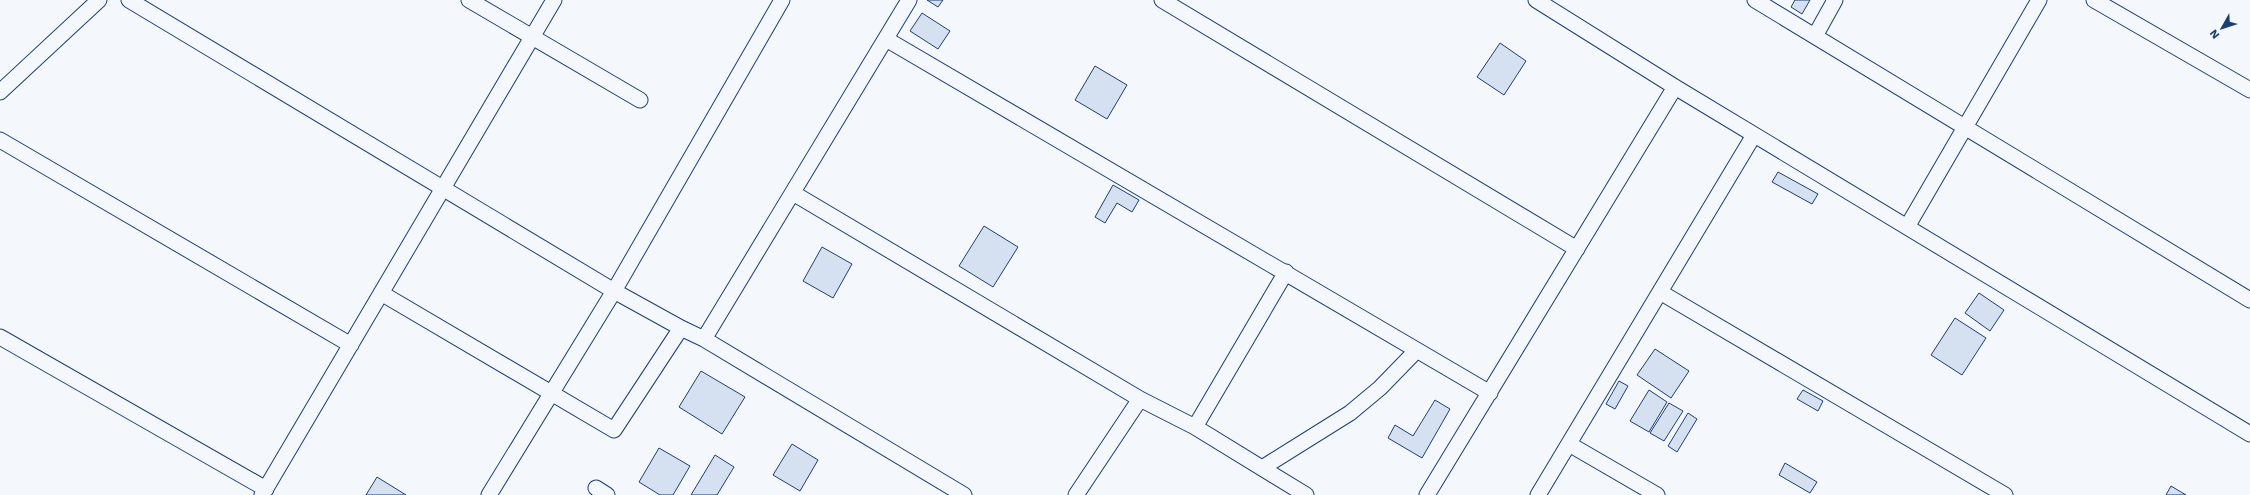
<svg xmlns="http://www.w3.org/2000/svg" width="2250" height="495" viewBox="0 0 2250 495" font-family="'Work Sans',sans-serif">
<rect width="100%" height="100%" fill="#f4f7fb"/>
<!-- building -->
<path fill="#d5e0f0" stroke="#1d3f73" d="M927,0H943L938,7Z
M1795,0H1810L1802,14L1791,7Z
M922,13L950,31L938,49L910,31Z
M1500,43L1526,61L1504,95L1477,77Z
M1095,66L1127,85L1107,119L1075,100Z
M1778,172L1818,194L1812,204L1772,182Z
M1113,185L1139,200L1132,212L1117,203L1105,223L1095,217Z
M984,226L1018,247L993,287L959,266Z
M822,247L852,264L833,298L803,281Z
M1979,293L2004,310L1990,331L1965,313Z
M1955,318L1986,338L1962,375L1931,355Z
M1655,349L1689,371L1671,398L1637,375Z
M701,371L745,397L722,434L679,407Z
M1619,381L1628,386L1615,409L1606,404Z
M1649,390L1667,402L1649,432L1630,421Z
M1803,390L1823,401L1818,411L1797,399Z
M1435,400L1450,409L1422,458L1388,438L1395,425L1413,436Z
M1669,403L1683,411L1664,441L1650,433Z
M1688,413L1697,419L1677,452L1668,446Z
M792,444L818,460L800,491L773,475Z
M659,448L690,466L673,495H660L639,482Z
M715,455L734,467L717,495H691Z
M1785,463L1817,482L1810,493L1779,475Z
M377,477L406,495H366Z
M2171,486L2186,495H2166Z"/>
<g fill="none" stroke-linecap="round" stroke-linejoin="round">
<!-- minor casing -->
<g stroke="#1d3f73" stroke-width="17">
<path id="minor" d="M129,0L614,291L681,328L704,339L964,495
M469,0L640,100
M1162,0L1577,249
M1536,0L1675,87L2250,434
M1755,0L2250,300
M2094,0L2250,90
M1815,36L1835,0
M886,39L1490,393
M0,92L99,0
M0,140L351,345
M793,193L1140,399
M1907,227L2039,0
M1660,292L2005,495
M381,293L614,430L681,328
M0,337L266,489
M704,339L909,0
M1195,427L1306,495
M1569,444L1657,495
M1262,468L1350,413L1380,388L1416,351
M596,488L607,495
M262,495L554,0
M489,495L614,291L782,0
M1076,495L1140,399L1195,427L1286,272
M1427,495L1675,87
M1538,495L1754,135"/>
</g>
<!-- minor -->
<use href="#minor" stroke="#f4f7fb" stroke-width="15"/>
</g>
<!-- north arrow -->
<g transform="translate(2222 28) rotate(231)" stroke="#f4f7fb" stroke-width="3" paint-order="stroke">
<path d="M0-3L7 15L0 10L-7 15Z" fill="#1d3f73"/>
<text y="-6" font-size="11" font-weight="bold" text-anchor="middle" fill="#1d3f73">N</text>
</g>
</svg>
